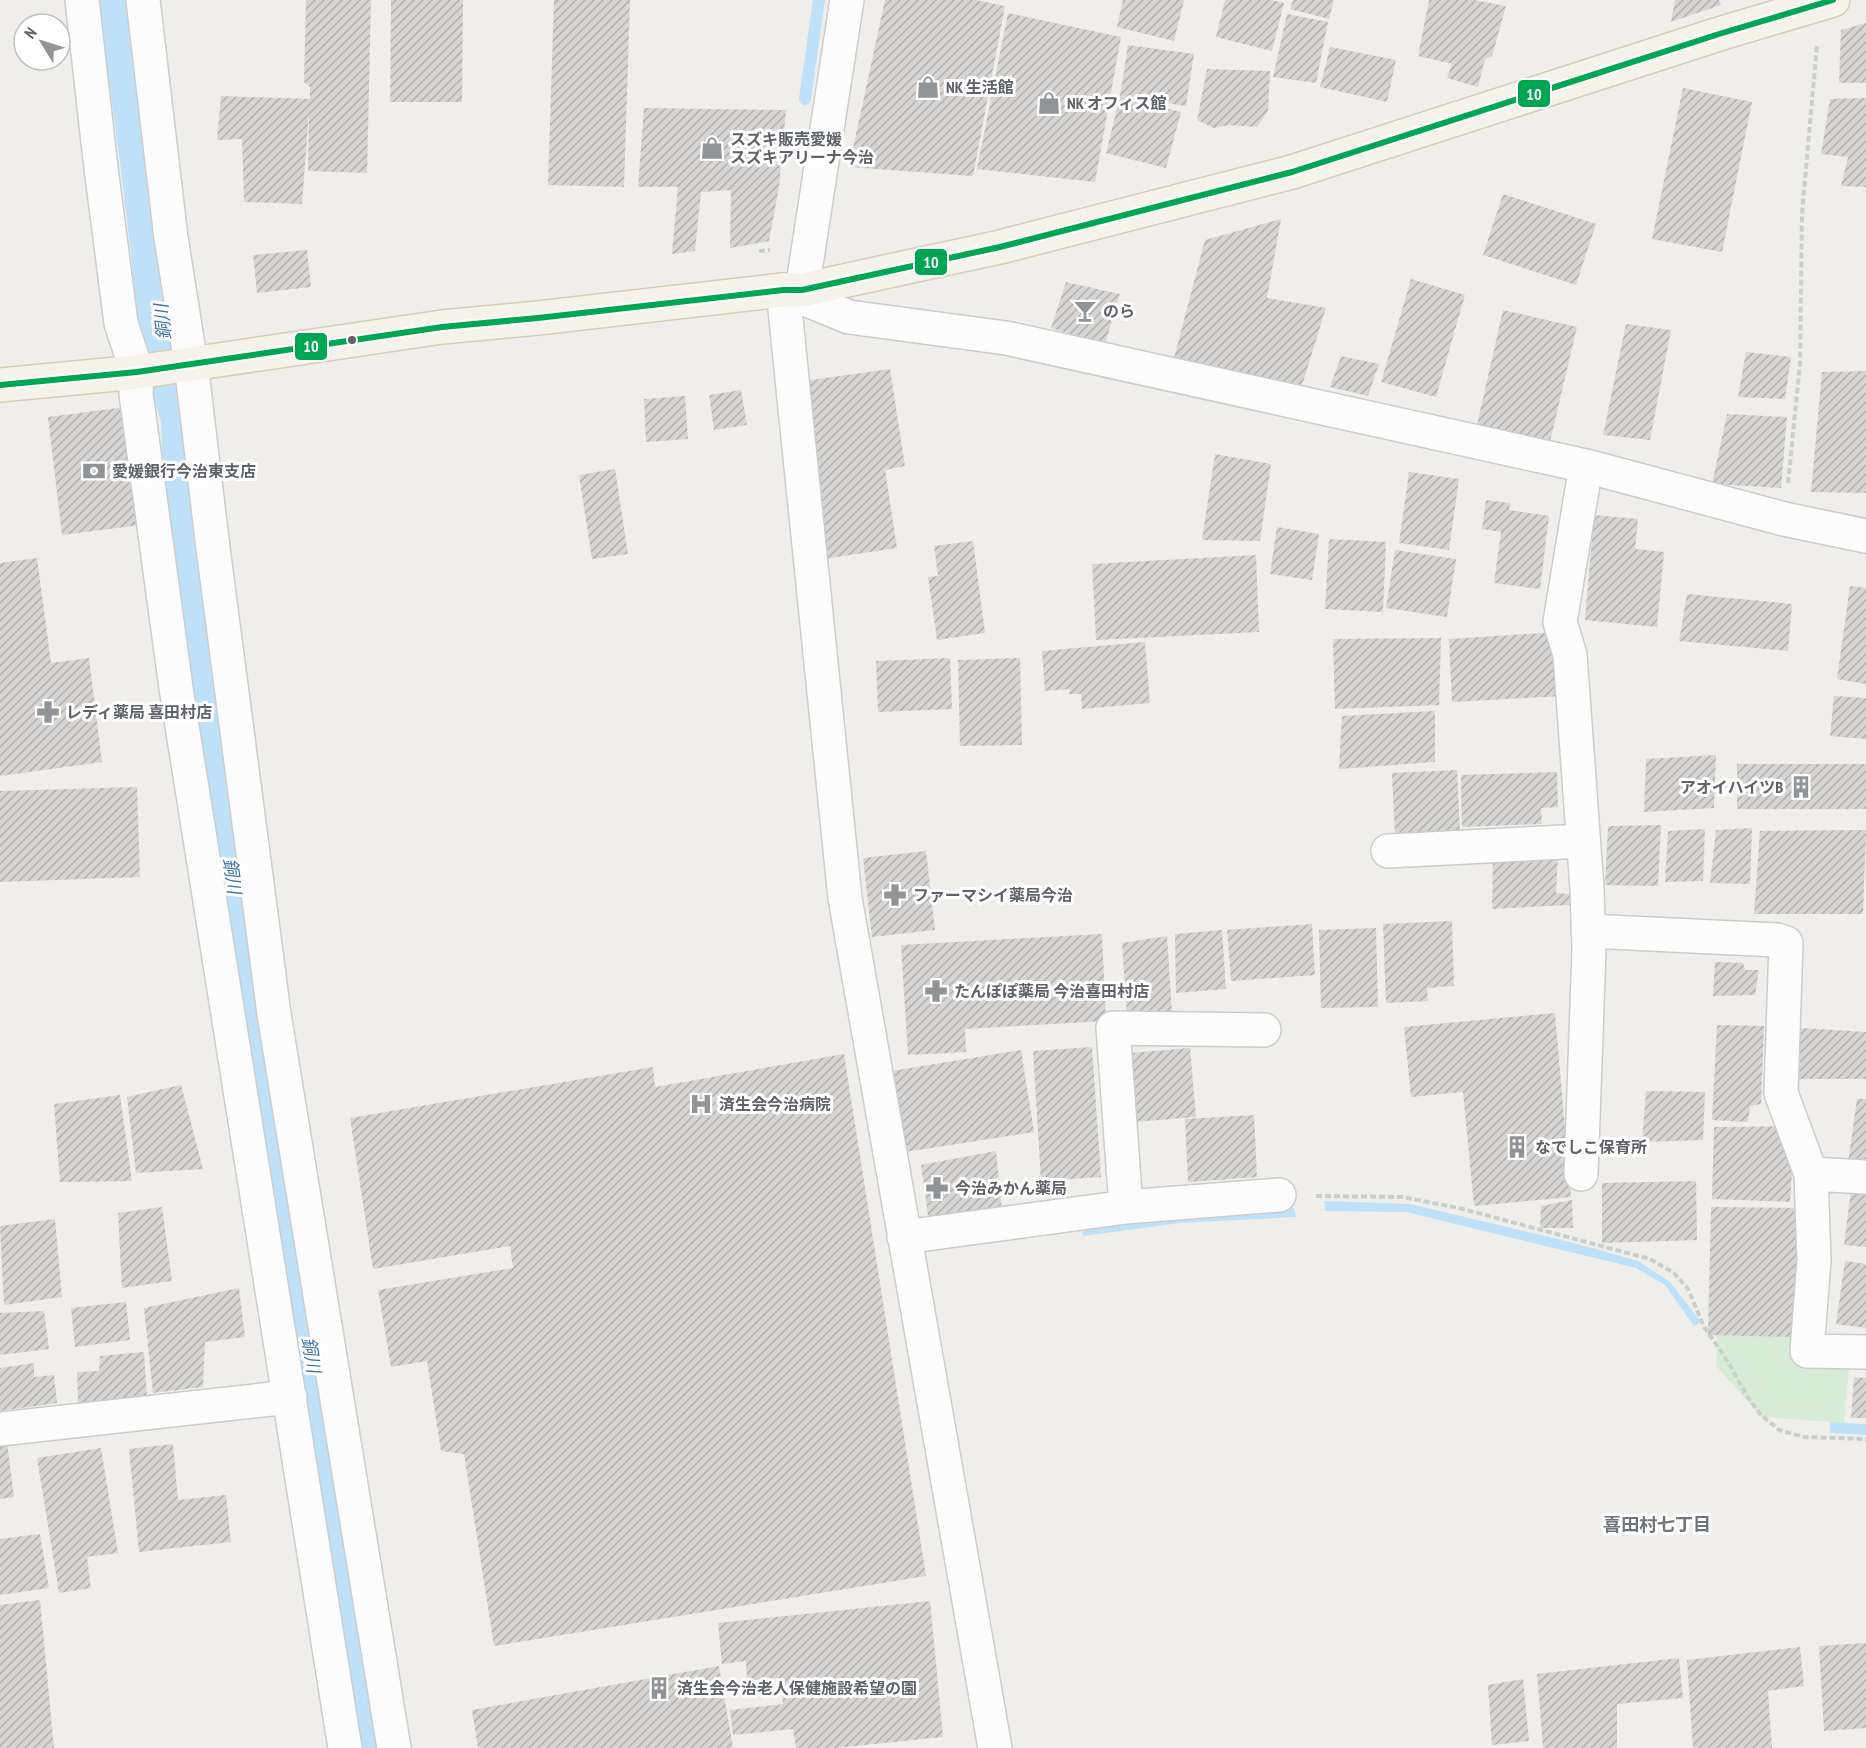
<svg xmlns="http://www.w3.org/2000/svg" width="1866" height="1748" viewBox="0 0 1866 1748" font-family="'PT Sans Narrow','Noto Sans JP',sans-serif">
<defs>
<pattern id="building-hatch" width="6" height="6" patternUnits="userSpaceOnUse" patternTransform="scale(1.5)"><rect width="6" height="6" fill="#d6d5d3"/><path d="M-1 1l2-2M0 6l6-6M5 7l2-2" fill="none" stroke="#b1b0af"/></pattern>
</defs>
<rect width="100%" height="100%" fill="#efeeea"/>
<!-- green -->
<path fill="#d8ebd6" d="M1718,1328L1811,1335L1849,1366L1844,1423L1762,1417L1716,1366Z"/>
<!-- water -->
<path fill="#bfe0f9" d="M98,0H138L388,1748H353L234,993L163,477L161,422L144,369L137,328L133,272L120,162Z
M1324,1201L1410,1204L1570,1242L1638,1261L1670,1282L1701,1322L1694,1326L1665,1285L1636,1268L1406,1212L1325,1211Z
M1294,1208L1296,1217L1180,1223L1083,1236L1082,1227L1177,1215Z
M1830,1422L1866,1424V1435L1830,1433Z"/>
<g fill="none" stroke-linecap="round" stroke-linejoin="round">
<!-- stream -->
<path stroke="#bfe0f9" stroke-width="12" d="M805,99L819,0"/>
</g>
<!-- building -->
<path fill="url(#building-hatch)" d="M306,0H371L367,173L308,171L309,111L302,204L244,202L242,139L217,140L221,96L310,99V87L304,82Z
M391,0H463L462,102H390Z
M554,0H630L624,187L548,185Z
M885,0H976L1005,6L973,176L849,167Z
M1123,0H1184L1174,41L1117,27Z
M1225,0H1272L1284,3L1272,51L1216,37Z
M1293,0H1334L1329,19L1290,9Z
M1429,0H1474L1506,6L1492,56L1485,59L1478,87L1447,78L1452,64L1418,56Z
M1675,0H1719L1721,5L1671,22Z
M1008,13L1121,37L1095,182L977,169Z
M1287,14L1328,22L1316,83L1273,77Z
M1866,23V83H1839L1841,30Z
M1128,45L1194,54L1186,106L1120,96Z
M1330,47L1396,60L1387,102L1320,87Z
M1207,69L1270,71L1268,111L1257,127L1229,125L1214,128L1197,120Z
M1683,88L1752,102L1722,252L1652,239Z
M1120,96L1181,112L1166,168L1106,153Z
M1866,98V187L1841,186L1848,157L1821,154L1830,99Z
M644,108L786,110L779,187L769,241L730,248L731,190L701,192L695,251L672,254L678,187H638Z
M1503,194L1596,224L1576,285L1483,255Z
M1281,219L1267,298L1326,308L1302,385L1174,358L1205,240Z
M307,250L311,287L257,293L253,255Z
M1411,279L1465,295L1436,397L1381,382Z
M1066,282L1120,294L1105,344L1051,328Z
M1503,310L1577,327L1550,442L1477,425Z
M1626,324L1671,330L1650,440L1603,435Z
M1746,352L1791,357L1785,399L1738,397Z
M1341,356L1379,364L1368,396L1330,387Z
M890,369L905,466L885,470L897,548L823,559L797,382Z
M1866,371V493L1811,492L1822,372Z
M741,390L747,425L714,430L709,395Z
M685,396L688,439L646,442L644,399Z
M126,407L140,525L62,535L48,417Z
M1727,414L1787,417L1781,488L1712,484Z
M1215,454L1271,464L1260,541L1202,540Z
M615,469L628,554L592,559L579,475Z
M1409,472L1459,479L1449,550L1399,543Z
M1486,500L1510,503L1509,510L1549,516L1540,589L1494,583L1501,532L1482,529Z
M1594,515L1638,519L1635,549L1664,552L1657,627L1585,620Z
M1277,527L1319,534L1312,580L1270,574Z
M1329,539L1386,542L1383,612L1325,609Z
M973,541L985,633L937,640L928,577L938,576L934,546Z
M1395,550L1456,559L1447,617L1386,608Z
M1256,555L1259,632L1096,640L1092,564Z
M37,558L51,663L89,658L102,762L0,776V563Z
M1850,586L1866,588V684L1837,679Z
M1687,594L1792,604L1788,651L1679,641Z
M1559,632L1563,696L1452,702L1449,639Z
M1441,638L1439,705L1335,709L1333,639Z
M1145,642L1150,703L1082,709L1081,694H1069L1070,689L1045,691L1042,651Z
M950,658L952,709L878,712L876,661Z
M1020,658L1022,745L960,746L958,660Z
M1834,696L1866,698V739L1830,736Z
M1435,711V762L1339,769L1342,716Z
M1716,755L1714,808L1644,812L1646,759Z
M1737,764H1866V809H1737Z
M1457,770L1460,834L1395,837L1392,773Z
M1557,772L1558,807L1541,808L1542,824L1462,827L1461,775Z
M137,787L140,877L0,882V791Z
M1661,825L1658,886L1605,885L1608,826Z
M1752,828L1750,884L1710,883L1716,830Z
M1705,829L1703,881L1665,882L1668,831Z
M1866,830L1863,914H1754L1760,831Z
M926,851L935,930L872,937L863,858Z
M1558,854L1556,893L1570,894V905L1492,909L1493,856Z
M1452,921L1454,986L1427,988L1428,1001L1386,1003L1383,924Z
M1312,924L1315,975L1231,981L1227,930Z
M1376,928L1378,1007L1321,1008L1319,930Z
M1222,930L1226,989L1176,993L1175,934Z
M1102,934L1106,1021L965,1029L966,1052L908,1055L901,945Z
M1167,936L1172,1012L1127,1016L1122,943Z
M1715,962L1743,963L1745,970H1759L1755,995L1713,996Z
M1555,1013L1571,1197L1474,1206L1463,1092L1411,1097L1404,1027Z
M1717,1025L1764,1026L1761,1104L1750,1106L1748,1122L1712,1120Z
M1801,1028L1866,1032V1079H1798Z
M1092,1047L1101,1177L1041,1181L1033,1051Z
M1190,1048L1196,1117L1134,1122L1130,1053Z
M1021,1050L1034,1132L905,1152L892,1071Z
M844,1054L926,1576L494,1646L464,1454L441,1451L427,1361L391,1367L378,1290L513,1268L510,1246L373,1269L350,1118L653,1067L655,1087Z
M181,1085L203,1169L136,1173L127,1097Z
M1646,1091L1705,1092L1703,1140L1642,1142Z
M120,1095L132,1181L60,1182L54,1104Z
M1857,1099H1866V1164L1848,1163Z
M1254,1115L1257,1177L1188,1182L1185,1119Z
M1795,1126L1790,1202L1712,1199L1714,1127Z
M996,1151L1002,1211L929,1222L921,1165Z
M1696,1181L1697,1240L1602,1243V1183Z
M1852,1182L1866,1184V1247L1844,1245Z
M1572,1200L1573,1228H1540L1541,1206Z
M162,1207L172,1281L122,1288L118,1213Z
M1711,1207L1799,1208L1796,1337L1708,1335Z
M55,1219L62,1297L4,1305L0,1226Z
M1845,1261L1866,1264V1328L1836,1324Z
M239,1288L245,1337L205,1342L203,1387L153,1393L144,1308Z
M126,1302L130,1340L75,1347L71,1308Z
M44,1311L49,1349L0,1355V1313Z
M144,1352L147,1398L78,1404L77,1372L99,1371L100,1356Z
M34,1363V1377L54,1375L57,1403L0,1411V1368Z
M1854,1377L1866,1378V1418H1851Z
M7,1442L14,1497L0,1499V1443Z
M173,1444L178,1500L226,1495L231,1542L139,1552L129,1449Z
M101,1448L118,1553L87,1557L91,1588L59,1593L37,1458Z
M40,1534L49,1588L0,1595V1539Z
M40,1600L54,1748H0V1605Z
M930,1601L943,1737L835,1748H796L793,1729L733,1735L730,1710L783,1704L780,1678L747,1681L746,1661L722,1664L718,1623Z
M1866,1643V1728L1824,1731L1819,1646Z
M1800,1647L1804,1686L1768,1691L1772,1748H1693L1687,1660Z
M1679,1658L1683,1698L1617,1704V1748H1543L1537,1674Z
M719,1666L733,1748H478L472,1710Z
M1523,1679L1529,1741L1492,1745L1488,1685Z"/>
<g fill="none" stroke-linecap="round" stroke-linejoin="round">
<!-- minor casing -->
<g stroke="#cbcccc" stroke-width="36">
<path id="minor" d="M82,0L101,168L121,323L137,372L136,394L176,688L345,1748
M143,0L171,238L191,364L213,548L274,1014L394,1748
M802,290L847,0
M1388,851L1583,841
M1588,931L1777,940L1786,943L1781,1093L1811,1174L1814,1260L1807,1351L1866,1352
M1581,1174L1589,950L1587,889L1570,655L1560,622L1586,466
M1811,1174L1866,1177
M1126,1207L1279,1195
M904,1237L1126,1207L1113,1028L1264,1030
M0,1429L290,1397
M995,1748L845,898L783,290L849,317L1006,338L1586,466L1784,519L1866,536"/>
</g>
<!-- major casing -->
<g stroke="#d7ceb8" stroke-width="36">
<path id="major" d="M0,385L137,372L442,327L538,318L783,290H802L1000,247L1292,172L1719,34L1833,0"/>
</g>
<!-- path -->
<path stroke="#cacfcc" stroke-width="4" stroke-dasharray="6 3" stroke-linecap="butt" d="M759,251L770,250
M1788,483L1800,364L1802,213L1817,45
M1316,1196L1403,1197L1463,1209L1650,1259L1674,1273L1688,1289L1704,1327L1725,1357L1747,1396L1760,1414L1779,1430L1804,1437L1866,1439"/>
<!-- minor -->
<use href="#minor" stroke="#fdfcfc" stroke-width="33"/>
<!-- major -->
<use href="#major" stroke="#f4f2e9" stroke-width="33"/>
<!-- bus-1 casing -->
<g stroke="#fff" stroke-width="10">
<path id="bus-1" d="M0,385L137,372L442,327L538,318L783,290H802L1000,247L1292,172L1719,34L1833,0"/>
</g>
<!-- bus-1 -->
<use href="#bus-1" stroke="#00a651" stroke-width="6"/>
</g>
<!-- icons -->
<defs>
<g id="shop-bare" transform="scale(1.8)"><path d="M-5-2.5h2.3a2.7 3.5 0 0 1 5.4 0H5L5.5 6h-11ZM-1.5-2.5h3a1.5 2.3 0 0 0-3 0Z" fill="#919496" stroke="#fff" stroke-width="2.5" paint-order="stroke"/></g>
<g id="bar-bare" transform="scale(1.8)"><path d="M-6-5H6L.8 .8V4.5H3.5V6h-7V4.5H-.8V.8Z" fill="#919496" stroke="#fff" stroke-width="2.5" paint-order="stroke"/></g>
<g id="bank-bare" transform="scale(1.8)"><path d="M-6-4H6V4H-6ZM0-2.3a2.3 2.3 0 1 0 0 4.6a2.3 2.3 0 1 0 0-4.6Z" fill="#919496" stroke="#fff" stroke-width="2.5" paint-order="stroke"/></g>
<g id="pharmacy-bare" transform="scale(1.8)"><path d="M-2-6h4v4h4v4h-4v4h-4v-4h-4v-4h4Z" fill="#919496" stroke="#fff" stroke-width="2.5" paint-order="stroke"/></g>
<g id="building-bare" transform="scale(1.8)"><path d="M-4-6H4V6H1V3H-1V6H-4ZM-2.5-4.3h1.7v1.8h-1.7ZM.8-4.3h1.7v1.8H.8ZM-2.5-1h1.7V.8h-1.7ZM.8-1h1.7V.8H.8Z" fill="#919496" stroke="#fff" stroke-width="2.5" paint-order="stroke"/></g>
<g id="hospital-bare" transform="scale(1.8)"><path d="M-5-5h3v3.5h4V-5h3V5h-3V1.5h-4V5h-3Z" fill="#919496" stroke="#fff" stroke-width="2.5" paint-order="stroke"/></g>
</defs>
<g fill-rule="evenodd">
<use href="#shop-bare" x="928" y="87"/>
<use href="#shop-bare" x="1049" y="103"/>
<use href="#shop-bare" x="712" y="148"/>
<use href="#bar-bare" x="1085" y="311"/>
<use href="#bank-bare" x="94" y="471"/>
<use href="#pharmacy-bare" x="48" y="712"/>
<use href="#building-bare" x="1801" y="787"/>
<use href="#pharmacy-bare" x="895" y="895"/>
<use href="#pharmacy-bare" x="936" y="991"/>
<use href="#hospital-bare" x="701" y="1104"/>
<use href="#building-bare" x="1517" y="1147"/>
<use href="#pharmacy-bare" x="937" y="1188"/>
<use href="#building-bare" x="659" y="1688"/>
</g>
<!-- markers -->
<circle fill="#5f6368" stroke="#fff" stroke-width="2" cx="352" cy="340" r="5"/>
<g text-anchor="middle" stroke-width="6" stroke-linejoin="round" paint-order="stroke">
<!-- poi labels -->
<g font-size="16" font-weight="bold" fill="#5f6368" stroke="#fff" text-anchor="start">
<text x="946" y="93">NK 生活館</text>
<text x="1067" y="109">NK オフィス館</text>
<text x="730" y="145">スズキ販売愛媛<tspan x="730" dy="18">スズキアリーナ今治</tspan></text>
<text x="1103" y="317">のら</text>
<text x="112" y="477">愛媛銀行今治東支店</text>
<text x="66" y="718">レディ薬局 喜田村店</text>
<text x="1783" y="793" text-anchor="end">アオイハイツB</text>
<text x="913" y="901">ファーマシイ薬局今治</text>
<text x="954" y="997">たんぽぽ薬局 今治喜田村店</text>
<text x="719" y="1110">済生会今治病院</text>
<text x="1535" y="1153">なでしこ保育所</text>
<text x="955" y="1194">今治みかん薬局</text>
<text x="677" y="1694">済生会今治老人保健施設希望の園</text>
</g>
<!-- water labels -->
<g font-size="18" font-style="italic" fill="#4174aa" stroke="#fff">
<text transform="translate(163 322) rotate(-96)" y="6">銅川</text>
<text transform="translate(232 876) rotate(82)" y="6">銅川</text>
<text transform="translate(311 1355) rotate(80)" y="6">銅川</text>
</g>
<!-- neighbourhood labels -->
<g font-size="18" font-weight="bold" fill="#70757a" stroke="#fff">
<text x="1657" y="1531">喜田村七丁目</text>
</g>
</g>
<g stroke="#fff" stroke-width="2">
<rect x="1517" y="79" width="34" height="29" rx="6" fill="#00a651"/>
<rect x="914" y="248" width="34" height="28" rx="6" fill="#00a651"/>
<rect x="294" y="332" width="34" height="29" rx="6" fill="#00a651"/>
</g>
<g font-size="16" text-anchor="middle" font-weight="bold" fill="#fff">
<text x="1534" y="100">10</text>
<text x="931" y="268">10</text>
<text x="311" y="352">10</text>
</g>
<!-- north arrow -->
<g transform="translate(42 42) rotate(308)"><circle r="28" fill="#ffffff" stroke="#bfc1c3" stroke-width="1.5"/>
<path d="M0-4.5L10 22L0 15L-10 22Z" fill="#919496"/>
<text y="-9" font-size="16" font-weight="bold" text-anchor="middle" fill="#5f6368">N</text>
</g>
</svg>
